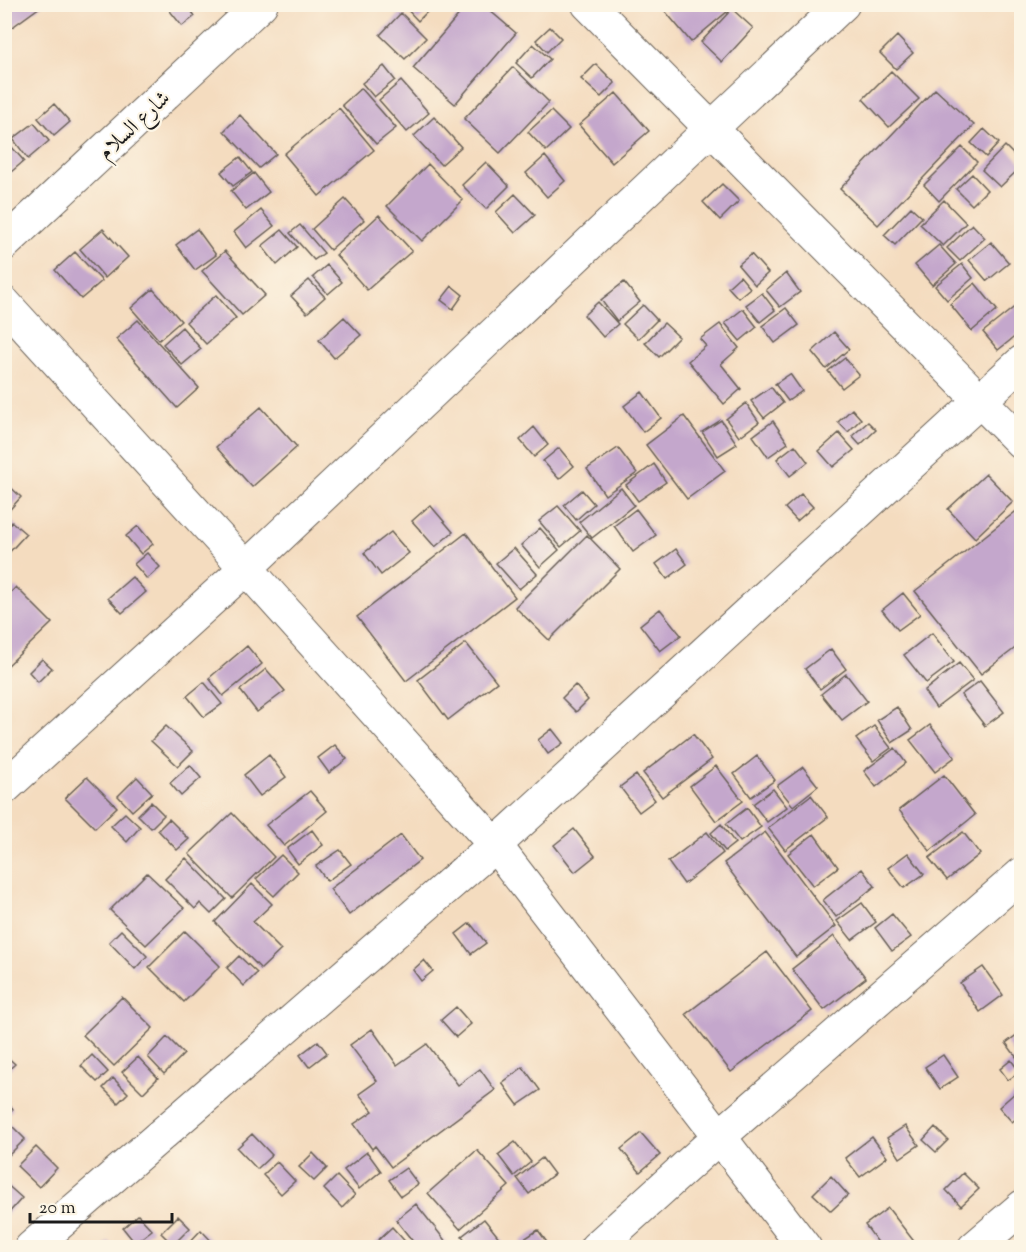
<svg xmlns="http://www.w3.org/2000/svg" width="1026" height="1252" viewBox="0 0 1026 1252" font-family="'Sorts Mill Goudy',Amiri,serif">
<rect width="100%" height="100%" fill="#fcf5e5"/>
<filter id="ink" filterUnits="userSpaceOnUse"><feTurbulence type="fractalNoise" baseFrequency=".0167" numOctaves="2"/><feDisplacementMap in="SourceGraphic" scale="12" xChannelSelector="R" yChannelSelector="G"/><feConvolveMatrix kernelMatrix="1 2 1 2 8 2 1 2 1" color-interpolation-filters="sRGB"/></filter>
<filter id="wash" filterUnits="userSpaceOnUse"><feTurbulence type="fractalNoise" baseFrequency=".008" numOctaves="4" result="noise"/><feDisplacementMap in="SourceGraphic" scale="24" xChannelSelector="R" yChannelSelector="G"/><feGaussianBlur stdDeviation="1.35" result="paint"/><feColorMatrix in="noise" values="0 0 0 0 0 0 0 0 0 0 0 0 0 0 0 0 0 1.4 0 .05"/><feComposite in="paint" operator="in"/></filter>
<g filter="url(#wash)">
<rect width="100%" height="100%" fill="#f4dcbf"/>
<g id="blocks">
<!-- building -->
<path fill="#c4a7cc" d="M4,4H44L4,33Z
M179,4H186L195,16L182,26L170,11Z
M402,4H435L418,21Z
M468,4H482L516,33L455,104L413,68Z
M673,4H725L729,10L691,42L665,11Z
M732,9L753,28L722,62L701,42Z
M401,13L426,38L405,59L380,35Z
M550,27L561,38L547,52L536,40Z
M897,36L913,53L896,69L880,53Z
M533,44L550,59L532,78L516,63Z
M596,64L615,83L601,97L581,79Z
M384,66L395,80L374,97L362,83Z
M513,67L549,102L500,153L464,119Z
M891,71L919,99L889,127L863,99Z
M401,81L429,113L407,132L379,100Z
M361,88L396,128L376,144L342,105Z
M935,89L974,125L878,225L840,189Z
M616,93L649,131L612,163L579,125Z
M54,104L70,122L54,136L38,118Z
M339,108L374,150L319,196L284,154Z
M551,111L569,129L546,151L528,132Z
M240,115L276,154L259,168L224,131Z
M434,117L461,147L441,165L414,136Z
M34,123L49,141L28,159L13,139Z
M984,129L999,143L986,157L971,143Z
M10,145L24,161L4,178V150Z
M1005,146L1022,163V166L1000,187L982,170Z
M962,147L977,162L939,201L924,185Z
M545,156L565,181L547,197L526,173Z
M240,157L252,172L233,186L221,172Z
M486,162L509,186L486,209L462,185Z
M428,164L463,200L422,241L387,206Z
M254,173L269,192L246,210L231,191Z
M972,174L987,190L972,205L956,189Z
M722,184L739,201L720,220L703,202Z
M515,194L535,215L515,233L496,212Z
M345,199L364,220L330,250L312,229Z
M944,200L966,223L943,246L920,224Z
M911,207L922,217L895,245L884,235Z
M261,210L274,226L246,248L234,232Z
M379,215L412,251L367,290L336,255Z
M972,224L985,238L960,261L947,248Z
M300,225L324,253L314,260L290,233Z
M103,229L128,257L105,278L80,249Z
M197,229L216,255L195,270L176,245Z
M282,230L297,247L277,265L262,246Z
M991,242L1009,263L987,281L969,260Z
M939,245L956,264L932,285L915,265Z
M225,251L265,295L242,315L202,271Z
M75,252L102,281L81,299L55,270Z
M751,254L768,273L755,285L738,265Z
M962,264L973,278L947,300L935,286Z
M327,265L342,282L328,294L313,277Z
M786,273L800,292L780,307L766,290Z
M740,276L750,288L738,298L728,287Z
M309,280L325,297L307,313L291,296Z
M624,282L640,302L617,321L601,300Z
M975,283L997,310L972,331L950,304Z
M452,286L463,295L453,309L441,300Z
M153,289L181,321L159,340L131,308Z
M762,293L775,310L760,322L746,305Z
M216,295L236,318L206,344L186,322Z
M598,302L618,324L603,337L584,315Z
M643,305L657,320L638,339L623,324Z
M1017,305L1022,311V331L998,350L983,332Z
M786,308L799,325L775,343L762,326Z
M743,309L757,327L740,341L725,323Z
M344,317L361,335L334,358L319,340Z
M138,320L199,388L177,408L116,339Z
M664,323L679,337L659,357L645,343Z
M720,324L739,348L721,364L741,389L724,404L688,361L706,346L700,339Z
M182,327L201,349L182,365L163,344Z
M834,332L849,349L826,369L812,352Z
M845,358L859,375L842,388L828,371Z
M790,374L802,391L788,401L775,384Z
M771,387L783,403L764,418L751,401Z
M642,392L661,418L643,432L624,406Z
M746,403L759,422L739,437L726,419Z
M261,407L297,447L252,487L216,447Z
M852,409L861,419L848,432L838,422Z
M684,416L725,471L687,499L646,445Z
M721,420L737,444L718,456L702,432Z
M773,421L788,443L768,457L753,436Z
M868,422L876,430L860,445L852,436Z
M534,427L548,445L534,457L520,440Z
M839,433L854,450L833,467L819,451Z
M795,445L808,462L790,476L777,459Z
M559,448L574,466L559,479L543,461Z
M618,448L637,473L605,495L587,469Z
M654,464L666,482L638,501L626,485Z
M986,474L1013,502L975,538L948,509Z
M4,481L21,497L4,516Z
M621,488L634,505L592,538L579,522Z
M582,490L594,504L576,520L564,505Z
M801,494L813,507L797,521L785,508Z
M430,505L453,532L435,547L412,521Z
M558,506L580,531L561,547L539,521Z
M636,509L656,535L633,552L614,526Z
M1019,509L1022,512V643L981,674L915,591Z
M12,522L26,534L4,558V531Z
M138,526L153,544L141,554L126,536Z
M540,528L559,550L540,567L521,545Z
M391,532L409,553L381,575L364,553Z
M466,533L515,597L406,681L357,617Z
M587,535L620,569L549,640L515,607Z
M514,548L537,574L519,589L496,563Z
M676,549L687,564L667,579L656,564Z
M147,553L160,567L147,579L134,564Z
M132,577L146,592L122,613L108,598Z
M16,587L52,623L4,669V599Z
M903,593L920,614L898,630L882,610Z
M660,609L681,635L660,651L640,625Z
M932,633L954,662L926,683L904,655Z
M466,643L497,682L448,720L418,680Z
M247,646L262,664L223,696L209,678Z
M831,649L846,669L820,689L805,669Z
M42,659L52,668L38,682L29,672Z
M959,663L973,680L936,708L924,691Z
M266,669L285,691L257,712L240,690Z
M846,674L867,701L842,720L821,694Z
M980,681L1004,712L985,726L961,695Z
M204,682L222,704L204,717L187,696Z
M575,685L588,700L576,712L562,698Z
M897,707L912,730L892,743L877,720Z
M930,725L955,757L935,772L910,740Z
M166,726L193,751L178,766L151,741Z
M874,726L891,748L873,761L856,739Z
M552,729L563,743L548,754L538,740Z
M693,734L712,759L662,797L643,773Z
M335,745L347,759L329,773L318,758Z
M895,748L906,763L876,787L864,771Z
M269,755L286,777L260,796L244,775Z
M757,756L775,780L751,797L734,774Z
M190,765L201,778L181,796L170,783Z
M716,766L743,801L716,821L690,786Z
M803,767L818,786L793,806L777,786Z
M636,775L655,800L639,812L620,787Z
M944,775L975,815L930,851L899,810Z
M87,777L117,807L95,828L65,798Z
M137,777L152,793L132,811L118,796Z
M773,789L787,807L767,822L753,804Z
M310,791L327,811L284,846L266,825Z
M811,795L828,817L785,850L768,828Z
M151,802L164,815L151,828L138,815Z
M747,808L761,827L740,842L726,824Z
M125,813L140,827L127,842L111,826Z
M232,813L274,857L232,898L189,854Z
M169,819L189,839L177,850L158,830Z
M721,824L735,843L725,851L711,833Z
M574,829L595,856L575,872L554,845Z
M312,830L323,845L298,864L287,849Z
M707,832L723,853L684,884L668,862Z
M765,832L836,926L796,957L724,863Z
M963,832L980,854L947,880L929,858Z
M814,834L838,867L813,886L788,854Z
M401,835L420,860L349,915L330,889Z
M340,850L351,864L327,881L316,866Z
M908,853L924,874L904,888L888,868Z
M281,855L298,872L274,896L256,879Z
M186,858L226,899L211,914L200,903L195,909L165,879Z
M862,869L875,886L836,917L823,900Z
M147,873L184,908L146,945L110,910Z
M252,884L272,904L253,922L281,950L261,969L215,922Z
M862,903L876,922L852,940L837,921Z
M892,914L911,937L892,951L875,928Z
M470,923L486,943L471,954L456,934Z
M121,930L147,956L135,969L109,942Z
M185,931L220,966L184,1002L149,967Z
M834,936L866,978L824,1010L792,969Z
M767,952L812,1011L731,1072L686,1014Z
M239,956L257,973L244,986L227,968Z
M424,960L433,971L421,981L413,970Z
M983,967L1003,995L980,1012L960,983Z
M122,997L153,1028L114,1066L83,1035Z
M456,1007L471,1024L456,1037L441,1020Z
M372,1029L397,1065L427,1044L458,1085L480,1069L495,1090L391,1167L375,1146L372,1149L354,1124L373,1111L359,1094L377,1081L350,1045Z
M1022,1031V1055L1017,1058L1006,1043Z
M167,1037L184,1054L164,1074L148,1057Z
M318,1041L327,1053L309,1067L300,1055Z
M4,1054L15,1064L4,1074Z
M92,1055L108,1072L97,1082L81,1066Z
M943,1055L958,1077L940,1089L925,1067Z
M138,1057L158,1078L143,1093L122,1072Z
M1011,1060L1020,1072L1008,1080L1000,1069Z
M523,1067L540,1090L518,1105L502,1083Z
M113,1078L128,1093L118,1103L103,1088Z
M1016,1092L1022,1098V1114L1012,1122L999,1107Z
M4,1100L13,1109L4,1117Z
M4,1118L25,1139L7,1157L4,1154Z
M905,1126L919,1145L900,1158L887,1138Z
M935,1127L948,1140L936,1152L923,1140Z
M641,1133L660,1155L640,1172L621,1149Z
M252,1134L272,1155L257,1169L237,1148Z
M872,1137L887,1157L860,1177L845,1158Z
M515,1142L531,1162L514,1176L498,1155Z
M36,1147L57,1168L39,1187L17,1166Z
M477,1150L509,1186L460,1229L428,1193Z
M367,1152L381,1171L359,1189L344,1170Z
M313,1153L327,1168L314,1181L299,1167Z
M542,1158L554,1174L529,1194L517,1178Z
M277,1162L295,1181L281,1194L263,1175Z
M406,1168L418,1184L401,1196L389,1180Z
M963,1173L979,1189L961,1206L946,1190Z
M337,1176L355,1195L342,1208L324,1189Z
M831,1176L848,1195L831,1211L813,1194Z
M4,1182L22,1198L6,1216L4,1215Z
M416,1204L451,1248H418L396,1220Z
M888,1208L916,1244L913,1248H882L865,1225Z
M138,1215L152,1230L135,1243L123,1228Z
M178,1216L190,1228L173,1245L161,1233Z
M484,1219L504,1244L500,1248H471L462,1236Z
M392,1227L411,1248H379L375,1243Z
M201,1230L218,1248H184Z
M538,1230L551,1248H525L521,1241Z
M109,1241L115,1248H102Z"/>
</g>
</g>
<g filter="url(#ink)">
<use href="#blocks" fill-opacity="0" stroke="#685f55" stroke-width="1.5"/>
<g fill="none" stroke-linecap="round" stroke-linejoin="round">
<!-- minor casing -->
<g stroke="#685f55" stroke-width="35">
<path id="minor" d="M588,4L1022,443
M4,244L261,4
M4,303L246,568L495,845L805,1248
M4,788L246,568L843,4
M31,1248L495,845L1022,362
M596,1248L720,1136L1022,874
M974,1248L1022,1207"/>
</g>
<!-- minor -->
<use href="#minor" stroke="#fff" stroke-width="33"/>
</g>
</g>
<g text-anchor="middle" stroke-width="4.5" stroke-linejoin="round" paint-order="stroke">
<!-- street labels -->
<g font-size="22" fill="#1c1c1c" stroke="#fcf5e5">
<text transform="translate(133 124) rotate(-43)" y="8">شارع السلام</text>
</g>
</g>
<!-- margin -->
<rect width="1026" height="1252" fill="none" stroke="#fcf5e5" stroke-width="24"/>
<!-- scale -->
<path d="M30 1213v9h142v-9" fill="none" stroke="#1c1c1c" stroke-width="3"/>
<text x="39" y="1213" font-size="18" fill="#1c1c1c" stroke="#fcf5e5" stroke-width="4.5" paint-order="stroke">20 m</text>
</svg>
